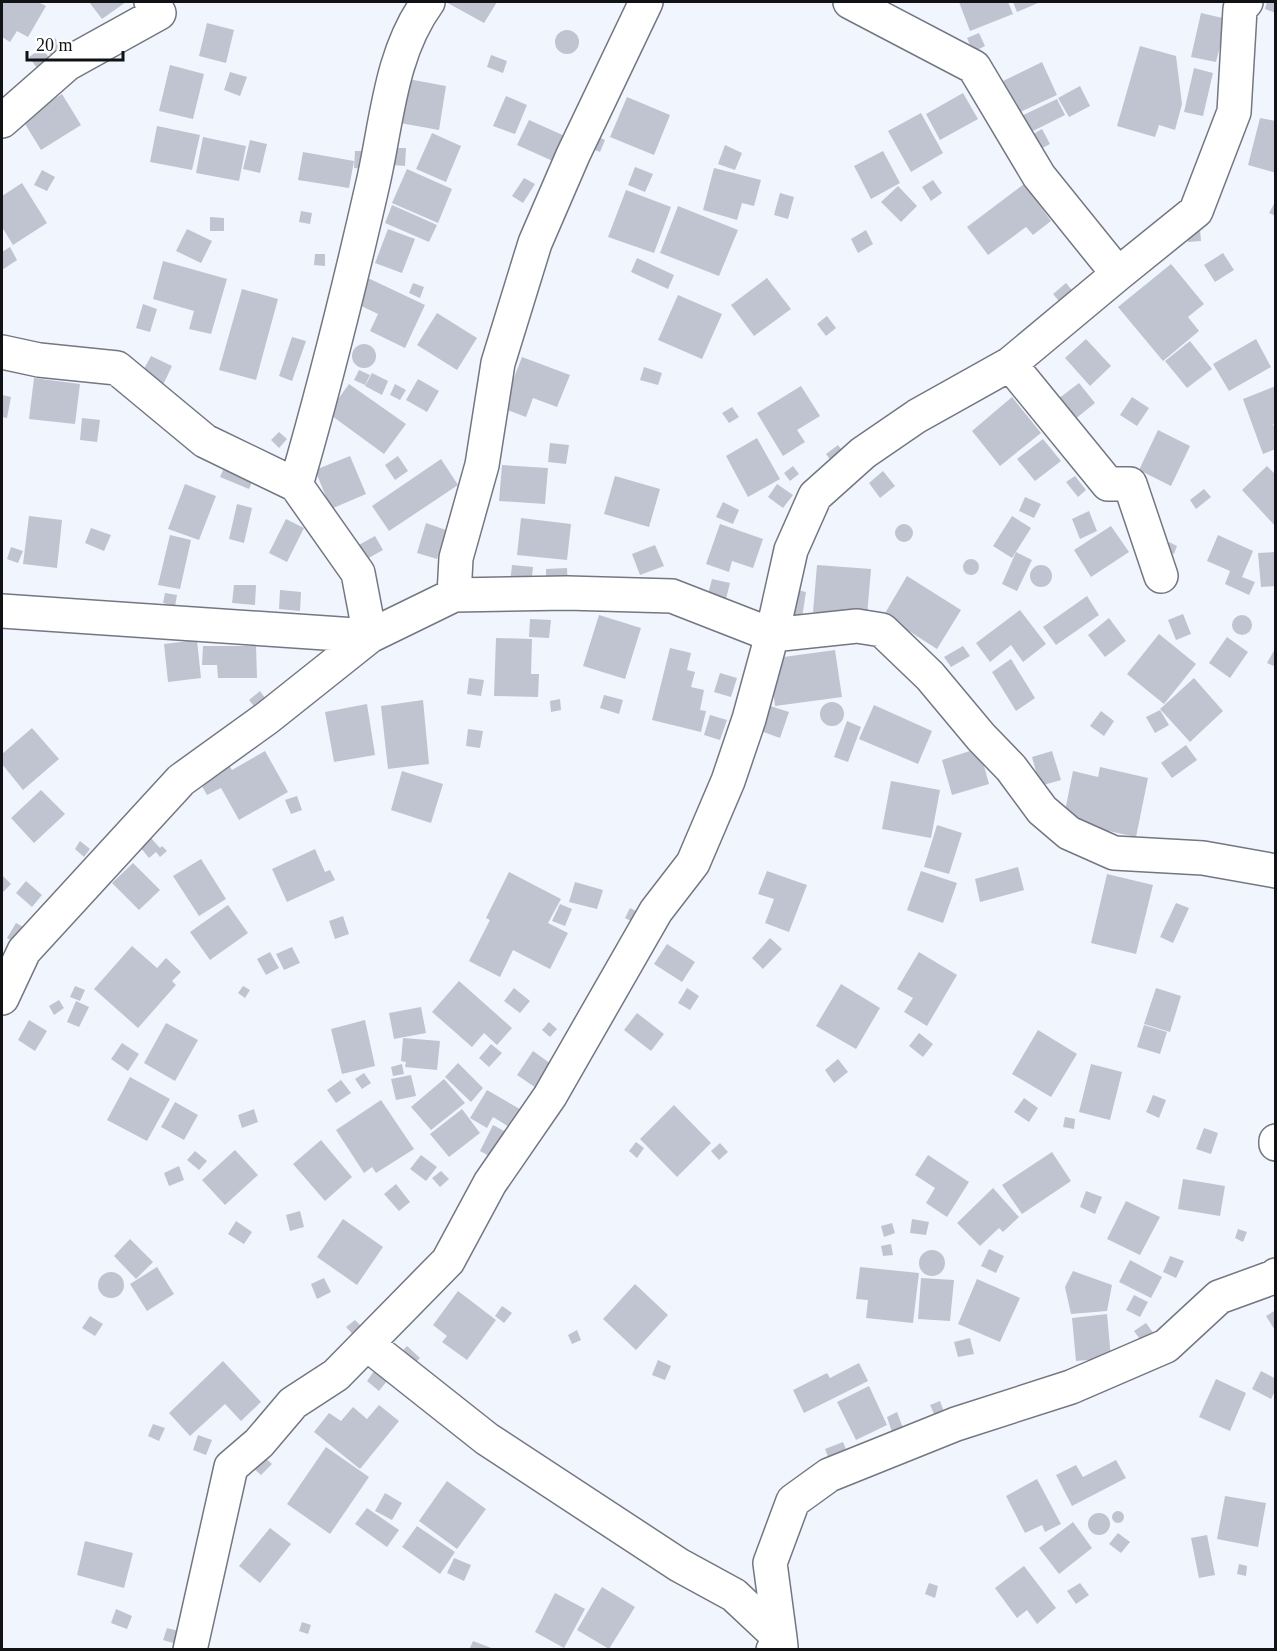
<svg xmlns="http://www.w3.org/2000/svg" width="1277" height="1651" viewBox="0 0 1277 1651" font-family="'Times New Roman',serif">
<rect width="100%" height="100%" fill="#f1f5fe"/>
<!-- building -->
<path fill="#c0c4d0" d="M2,2H38L46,6L28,37L17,31L10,42L2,37Z
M89,2H126L102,19Z
M446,2H497L484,23Z
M959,2H1008L1013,14L970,31Z
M1013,2H1037L1038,3L1017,12Z
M1267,2H1276V13L1265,9Z
M1201,13L1227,19L1216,62L1191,57Z
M207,23L234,30L226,63L199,56Z
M555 42a12 12 0 1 1 24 0a12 12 0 1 1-24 0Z
M979,33L985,46L973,52L967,38Z
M55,38L63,48L52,56L44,47Z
M1140,46L1176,56L1182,104L1175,130L1159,125L1155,137L1117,126Z
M42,48L50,59L37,68L29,57Z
M491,55L507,61L503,73L487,67Z
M1042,62L1057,95L1016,114L1001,82Z
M170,65L204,74L193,119L159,111Z
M1194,68L1213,73L1203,116L1184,112Z
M230,72L247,77L240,96L224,90Z
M408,79L446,86L439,130L400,123Z
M1080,86L1090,106L1069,117L1058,98Z
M963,93L978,119L940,140L926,114Z
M62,94L81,125L41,150L22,119Z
M506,96L527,105L515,134L493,126Z
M627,97L670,115L654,155L610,137Z
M1057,99L1065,115L1025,135L1017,118Z
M921,113L943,153L911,172L888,131Z
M1260,118L1276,121V173L1248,165Z
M529,120L567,137L555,162L517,145Z
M157,126L200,135L192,170L150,162Z
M1042,129L1050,144L1035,152L1028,137Z
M432,133L461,146L446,182L416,169Z
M592,134L605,140L600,152L586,146Z
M203,137L246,146L239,181L196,173Z
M250,140L267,144L260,173L243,169Z
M725,145L742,153L735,170L718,164Z
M393,148H406L405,166L392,165Z
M355,151H367L366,169L354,168Z
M883,151L900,183L871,199L854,166Z
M303,152L354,161L349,188L298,180Z
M635,167L653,174L645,192L628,185Z
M714,168L761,180L754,206L742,203L737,220L703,210Z
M407,169L452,189L438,223L392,203Z
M42,170L55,177L47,191L34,185Z
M524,178L535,184L523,203L512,196Z
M933,180L942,193L931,201L922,187Z
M22,183L47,223L13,245L2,227V196Z
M1024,184L1051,221L1033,235L1026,227L988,255L967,227Z
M898,186L917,206L901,222L881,202Z
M626,190L671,207L654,253L608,237Z
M780,193L794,197L788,219L774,215Z
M1276,200V216L1269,213Z
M392,205L437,225L429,242L385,223Z
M678,206L738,230L719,276L660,253Z
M301,211L312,213L310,224L299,222Z
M210,217L224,218V231H210Z
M187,229L212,241L201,263L176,251Z
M388,229L415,239L402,273L375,263Z
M1188,229H1200L1201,241L1188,242Z
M866,230L873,244L858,253L851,239Z
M10,247L17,260L2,270V252Z
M1223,253L1234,270L1215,282L1204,265Z
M315,254H325V266L314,265Z
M637,258L674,275L668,289L631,272Z
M163,261L227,279L211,334L189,329L194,311L153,299Z
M1171,264L1204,304L1188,317L1199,331L1163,361L1118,307Z
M368,278L425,305L405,348L370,331L378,314L355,303Z
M767,278L791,309L754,336L731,305Z
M413,283L424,287L420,298L409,293Z
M1066,283L1076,295L1063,306L1053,294Z
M242,289L278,299L256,380L219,370Z
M678,295L722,314L702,359L658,340Z
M143,304L157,309L150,332L136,328Z
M437,313L477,338L457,370L417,345Z
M827,316L836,328L826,336L817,324Z
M292,337L306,341L292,381L279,376Z
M1086,339L1111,366L1090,386L1065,358Z
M1256,339L1271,367L1229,391L1213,364Z
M1190,341L1212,369L1187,388L1165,361Z
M352 356a12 12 0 1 1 24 0a12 12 0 1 1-24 0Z
M151,356L172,366L162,387L140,376Z
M522,357L570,375L557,407L533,398L526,417L502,408Z
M644,367L662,373L658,385L640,380Z
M359,370L370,375L365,385L354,380Z
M372,373L388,381L382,395L365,386Z
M34,378L80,384L75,424L29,419Z
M418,379L439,391L427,412L406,400Z
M1079,383L1095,403L1074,420L1058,399Z
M349,384L406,424L384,454L328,413Z
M395,384L406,390L400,400L390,395Z
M801,386L820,416L797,430L805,442L783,456L757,413Z
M1276,386V423L1273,424L1276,431V449L1263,454L1243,399Z
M2,395L11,397L7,418L2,417Z
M1012,397L1041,433L1000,466L972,431Z
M1132,397L1149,408L1137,426L1120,415Z
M732,407L739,417L729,423L722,413Z
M82,418L100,420L97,442L80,440Z
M1158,430L1190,446L1171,486L1139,470Z
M279,432L287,439L279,448L271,440Z
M757,438L780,479L748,497L726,456Z
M1043,439L1061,461L1035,481L1017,459Z
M550,443L569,445L566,464L548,462Z
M838,445L849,460L837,469L826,454Z
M350,456L366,494L331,509L315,470Z
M398,456L408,471L395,480L385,465Z
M441,459L458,485L389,531L372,506Z
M227,461L256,472L249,489L220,477Z
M502,465L548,468L545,504L499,501Z
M793,466L799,474L790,481L784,473Z
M1267,466L1276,475V527L1242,490Z
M883,471L895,486L880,498L869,483Z
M615,476L660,489L649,527L604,514Z
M1075,476L1086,490L1078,497L1066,482Z
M185,484L216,496L199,540L168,529Z
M777,484L793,495L783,508L768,497Z
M1204,489L1211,497L1196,509L1190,500Z
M1025,497L1041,504L1034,518L1019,511Z
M723,502L739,510L733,524L716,517Z
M237,504L252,508L244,543L229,539Z
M1089,511L1097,531L1080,539L1072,519Z
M29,516L62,520L57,568L23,564Z
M1012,516L1031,528L1012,558L993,546Z
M521,518L571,524L567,560L517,555Z
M286,519L304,528L287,562L269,553Z
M426,523L446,530L437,559L417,553Z
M720,524L763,539L753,568L732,561L729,572L706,564Z
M895 533a9 9 0 1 1 18 0a9 9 0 1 1-18 0Z
M1111,526L1129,552L1091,577L1074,550Z
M91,528L111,535L104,551L85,543Z
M170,535L191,540L180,589L158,585Z
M1218,535L1253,551L1242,577L1255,582L1249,595L1225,584L1230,571L1207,561Z
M375,536L383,550L365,560L357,546Z
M1169,542L1177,546L1174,554L1164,550Z
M655,545L664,566L640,575L632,554Z
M11,547L23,551L18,563L7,559Z
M1016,552L1032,560L1017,591L1002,584Z
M1276,552V586L1261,587L1258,553Z
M963 567a8 8 0 1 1 16 0a8 8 0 1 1-16 0Z
M512,565L533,567L531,585L510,583Z
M817,565L871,569L867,616L813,612Z
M1030 576a11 11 0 1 1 22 0a11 11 0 1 1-22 0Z
M567,568L568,587L546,588V569Z
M907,576L961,610L937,649L884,615Z
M712,579L730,583L726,599L708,594Z
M234,585H256L255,605L232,603Z
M789,588L806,592L802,618L783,615Z
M280,590L301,592L300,611L279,609Z
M165,593L177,595L175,606L163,603Z
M1087,596L1099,615L1056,645L1043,627Z
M1020,610L1046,644L1023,662L1011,645L990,662L976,643Z
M1183,614L1191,634L1176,640L1168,620Z
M1232 625a10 10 0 1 1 20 0a10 10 0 1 1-20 0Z
M599,615L641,628L625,679L583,666Z
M1109,618L1126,641L1105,657L1088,635Z
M530,619L551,620L549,638L529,637Z
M1159,634L1196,664L1164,704L1127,674Z
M1227,637L1248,652L1230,678L1209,663Z
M496,638L532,639L531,674H539L538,697L494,696Z
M197,640L201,678L168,682L164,644Z
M203,646H256L257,678H218L217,665H202Z
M963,646L970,656L951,667L944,657Z
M1276,647V667L1267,663Z
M670,648L691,653L687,670L695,672L691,687L704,690L700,710L706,711L701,732L652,720Z
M835,650L842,697L775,706L769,659Z
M1011,659L1035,698L1016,711L992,672Z
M720,673L737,678L731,697L714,692Z
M469,678L484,680L481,696L467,694Z
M1194,678L1223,711L1190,742L1160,709Z
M260,691L268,702L257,710L249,700Z
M604,695L623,700L619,714L600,708Z
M560,699L561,710L551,712L550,701Z
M423,700L429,764L388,769L381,706Z
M820 714a12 12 0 1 1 24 0a12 12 0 1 1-24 0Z
M761,703L789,712L780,738L752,728Z
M367,704L375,755L334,762L325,712Z
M874,705L932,731L918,764L859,739Z
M1160,710L1169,725L1155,733L1146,717Z
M1101,711L1114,721L1104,736L1090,726Z
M710,715L727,720L720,740L704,735Z
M847,721L861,727L848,762L834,757Z
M32,728L59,759L23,790L2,764V754Z
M468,729L483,731L480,748L466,746Z
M1186,745L1197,760L1172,778L1161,763Z
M979,748L989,784L952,795L942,760Z
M265,751L288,792L239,820L221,788L207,795L198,779L227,762L232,770Z
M1052,751L1061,780L1040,786L1032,757Z
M1100,767L1148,778L1136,837L1063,821L1073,771L1098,777Z
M402,771L443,784L431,823L391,810Z
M891,781L940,790L931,838L882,829Z
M41,790L65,814L34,843L11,818Z
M297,796L302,810L291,814L285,800Z
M937,825L962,833L949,874L924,867Z
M151,838L160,848L162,846L167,851L160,857L156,852L149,858L140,847Z
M80,841L90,849L84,857L75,849Z
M315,849L325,872L330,870L335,880L287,902L272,869Z
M201,859L226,899L199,916L173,876Z
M133,863L160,890L139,910L112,883Z
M1018,867L1024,890L980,902L975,879Z
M767,871L807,885L789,932L765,923L774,899L758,894Z
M921,871L957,883L943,923L907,910Z
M509,872L561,899L548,923L568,933L550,969L513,950L500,977L469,961L490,920L486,918Z
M1107,874L1153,885L1136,954L1091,943Z
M2,875L11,884L2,893Z
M26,881L42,895L32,907L16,893Z
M575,882L603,890L597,909L569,902Z
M1176,903L1189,908L1173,943L1160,937Z
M560,904L572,909L565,926L552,921Z
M228,905L248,933L210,960L190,932Z
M630,908L638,912L633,922L625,918Z
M343,916L349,934L335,939L329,921Z
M16,923L29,930L19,945L7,938Z
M770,938L782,949L763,969L752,958Z
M667,944L695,962L682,982L654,964Z
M132,946L157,968L166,958L181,972L172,981L176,985L138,1028L94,989Z
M292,947L300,963L284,970L276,954Z
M270,952L279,968L266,975L257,959Z
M919,952L957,975L927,1026L904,1012L913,998L897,989Z
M459,981L512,1028L497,1045L484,1033L472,1047L432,1012Z
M841,984L880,1008L856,1049L816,1026Z
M75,986L85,990L80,1001L70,997Z
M243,986L250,990L245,998L238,993Z
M514,988L530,1001L520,1013L504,1001Z
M687,988L699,996L690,1010L678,1003Z
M1156,988L1181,996L1170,1032L1144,1024Z
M59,1000L64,1008L54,1015L49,1006Z
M76,1001L89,1007L79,1027L67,1022Z
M421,1007L426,1033L394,1039L389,1013Z
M637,1013L664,1034L651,1051L624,1030Z
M29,1020L47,1031L35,1051L18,1040Z
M365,1020L375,1066L342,1074L331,1029Z
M549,1022L557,1029L550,1037L542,1030Z
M166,1023L198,1040L175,1081L144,1063Z
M1144,1025L1167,1032L1160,1054L1137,1047Z
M1038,1030L1077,1054L1051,1097L1012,1074Z
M919,1033L933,1044L923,1057L909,1046Z
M403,1038L440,1041L437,1070L405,1067L406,1062L401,1061Z
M122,1043L139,1054L128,1071L111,1059Z
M491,1044L502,1053L489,1067L479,1058Z
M533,1051L558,1069L542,1092L517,1075Z
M838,1059L848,1072L834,1083L825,1070Z
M458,1063L483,1088L471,1102L445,1077Z
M402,1064L404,1074L393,1076L391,1067Z
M1091,1064L1122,1072L1110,1120L1079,1112Z
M364,1073L371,1083L362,1089L355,1079Z
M411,1075L416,1096L396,1100L391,1079Z
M130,1077L170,1099L147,1141L107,1120Z
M444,1079L465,1103L431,1130L411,1107Z
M341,1080L351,1093L336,1103L327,1090Z
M487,1090L525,1112L514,1130L493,1117L487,1128L470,1118Z
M1153,1095L1166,1100L1159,1118L1146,1112Z
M1024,1098L1038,1108L1029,1122L1014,1112Z
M381,1100L414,1149L376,1173L372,1167L364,1173L336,1130Z
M175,1102L198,1115L184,1140L161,1127Z
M674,1105L711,1143L677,1177L640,1139Z
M254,1109L258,1122L242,1128L238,1115Z
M462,1109L480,1133L449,1157L430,1134Z
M1065,1117L1075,1119L1074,1129L1063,1127Z
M493,1125L513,1136L499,1161L480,1151Z
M1204,1128L1218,1133L1211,1154L1196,1149Z
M321,1140L352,1177L325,1201L293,1164Z
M636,1142L644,1148L637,1158L629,1151Z
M720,1143L728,1152L719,1160L711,1151Z
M235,1150L258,1175L225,1205L202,1180Z
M195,1151L207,1161L199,1170L187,1160Z
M1052,1152L1071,1181L1022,1214L1002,1185Z
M421,1155L437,1167L426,1181L410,1169Z
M928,1155L969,1182L947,1217L926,1203L935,1188L915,1175Z
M179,1166L184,1180L169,1186L164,1173Z
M441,1171L449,1179L440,1187L432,1178Z
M1183,1179L1225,1186L1220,1216L1178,1209Z
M396,1184L410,1202L399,1211L384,1194Z
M993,1188L1019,1217L1003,1232L999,1228L980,1246L957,1223Z
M1086,1191L1102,1197L1095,1214L1080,1207Z
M1126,1201L1160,1217L1140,1255L1107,1239Z
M300,1211L304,1227L290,1231L286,1215Z
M343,1219L383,1247L357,1285L317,1257Z
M912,1219L929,1222L926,1235L910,1233Z
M236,1221L252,1232L244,1244L228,1234Z
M892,1223L895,1233L884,1237L881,1226Z
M1238,1229L1247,1232L1243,1242L1235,1238Z
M130,1239L153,1262L136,1279L114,1256Z
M891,1244L893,1255L883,1256L881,1246Z
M989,1249L1004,1256L996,1273L981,1266Z
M919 1263a13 13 0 1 1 26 0a13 13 0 1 1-26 0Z
M1170,1256L1184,1261L1176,1278L1163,1272Z
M1130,1260L1162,1277L1151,1298L1119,1282Z
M157,1267L174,1294L147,1311L130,1284Z
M860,1267L919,1273L913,1323L866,1318L868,1300L856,1299Z
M1073,1271L1112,1285L1107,1311L1071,1314L1065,1287Z
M98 1285a13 13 0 1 1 26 0a13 13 0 1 1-26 0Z
M324,1278L331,1292L317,1299L311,1284Z
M921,1278L954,1280L950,1321L918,1319Z
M977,1279L1020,1298L1000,1342L958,1324Z
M635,1284L668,1315L636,1350L603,1319Z
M458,1291L496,1320L467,1360L442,1342L447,1336L433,1325Z
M1134,1295L1148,1302L1140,1317L1126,1310Z
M502,1306L512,1313L504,1323L495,1316Z
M1276,1310V1332L1266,1316Z
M1107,1314L1111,1358L1076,1361L1072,1318Z
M90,1316L103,1324L95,1336L82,1328Z
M355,1320L364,1329L355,1337L346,1327Z
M1146,1323L1154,1334L1142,1342L1134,1331Z
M577,1330L581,1340L572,1344L568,1335Z
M970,1338L974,1354L958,1357L954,1342Z
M407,1346L420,1358L411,1367L398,1356Z
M658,1360L671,1366L665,1380L652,1375Z
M223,1361L261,1402L241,1421L225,1404L190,1436L169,1413Z
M859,1363L868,1381L804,1413L793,1390L827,1373L830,1378Z
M374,1371L387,1381L379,1391L367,1381Z
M1261,1371L1276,1379V1389L1271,1399L1252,1389Z
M1216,1379L1246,1393L1230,1431L1199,1417Z
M869,1386L887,1425L856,1440L837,1402Z
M940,1401L944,1412L935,1416L930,1405Z
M379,1405L399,1421L360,1469L314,1432L329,1413L341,1421L353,1407L367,1419Z
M897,1412L903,1428L892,1432L887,1417Z
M153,1424L165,1428L159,1441L148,1436Z
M198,1435L212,1440L206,1455L193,1450Z
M843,1442L850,1459L832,1467L825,1449Z
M326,1447L369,1477L330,1534L287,1504Z
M261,1454L272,1464L261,1475L250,1465Z
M1116,1460L1126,1478L1072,1506L1056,1475L1076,1465L1083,1477Z
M1037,1479L1061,1524L1045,1532L1042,1525L1025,1533L1006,1496Z
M447,1481L486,1509L457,1549L419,1521Z
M385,1493L402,1503L392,1520L375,1511Z
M1225,1496L1266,1503L1258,1547L1217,1539Z
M367,1508L399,1530L387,1547L355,1524Z
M1112 1517a6 6 0 1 1 12 0a6 6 0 1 1-12 0Z
M1088 1524a11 11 0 1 1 22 0a11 11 0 1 1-22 0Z
M1073,1522L1092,1548L1059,1574L1039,1548Z
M417,1526L455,1552L440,1574L402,1547Z
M270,1528L291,1544L260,1583L239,1566Z
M1118,1533L1130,1542L1121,1553L1109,1544Z
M1207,1535L1215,1575L1199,1578L1191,1538Z
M85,1541L133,1553L124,1588L77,1575Z
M454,1558L471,1565L464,1581L447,1573Z
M1239,1564L1247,1566L1246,1576L1237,1574Z
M1024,1566L1056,1608L1037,1624L1027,1610L1017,1618L995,1588Z
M929,1583L938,1586L935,1598L925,1594Z
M1080,1583L1089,1595L1076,1604L1067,1591Z
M602,1587L635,1607L609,1649L577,1630Z
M555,1593L585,1609L564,1648L535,1632Z
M116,1609L132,1616L127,1629L111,1623Z
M302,1622L311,1625L308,1634L299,1631Z
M167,1628L183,1632L180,1645L163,1640Z
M473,1641L494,1649V1650H469Z"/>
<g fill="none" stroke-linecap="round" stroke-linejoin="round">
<!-- street casing -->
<g stroke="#737781" stroke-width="36">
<path id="street" d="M850,2L974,67L1039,176L1118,274
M2,121L67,64L159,13L151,2
M2,352L39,360L117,368L205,441L296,485L358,573L370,636L267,718L181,780L24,951L2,998
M1010,364L1108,484H1130L1161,576
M296,485C325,385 350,284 373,183C387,122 390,54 428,2
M454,595L456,558L482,465L498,363L535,243L573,155L646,2
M2,611L370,636L454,595L567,593L672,596L772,635L857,626L882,630L930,676L981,737L1011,768L1042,810L1069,833L1114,853L1203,858L1276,871
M1276,1141V1144
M367,1344L487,1439L679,1565L734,1595L780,1638L781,1647
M190,1650L231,1467L259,1443L293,1403L336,1375L448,1261L490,1183L550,1096L656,911L693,863L728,781L749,719L772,635L791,550L815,496L863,453L917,416L1010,364L1118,274L1196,211L1234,112L1240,9L1246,2
M773,1650L780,1638L770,1563L793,1501L829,1475L956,1424L1071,1387L1166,1346L1219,1297L1274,1277L1276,1275"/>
</g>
<!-- street -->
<use href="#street" stroke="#fff" stroke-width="33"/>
</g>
<!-- border -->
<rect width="1277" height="1651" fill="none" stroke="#111216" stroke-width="6"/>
<!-- scale -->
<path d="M27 51v9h96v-9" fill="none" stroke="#111216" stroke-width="3"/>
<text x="36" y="51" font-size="18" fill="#111216" stroke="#ffffff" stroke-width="4.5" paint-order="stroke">20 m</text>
</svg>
